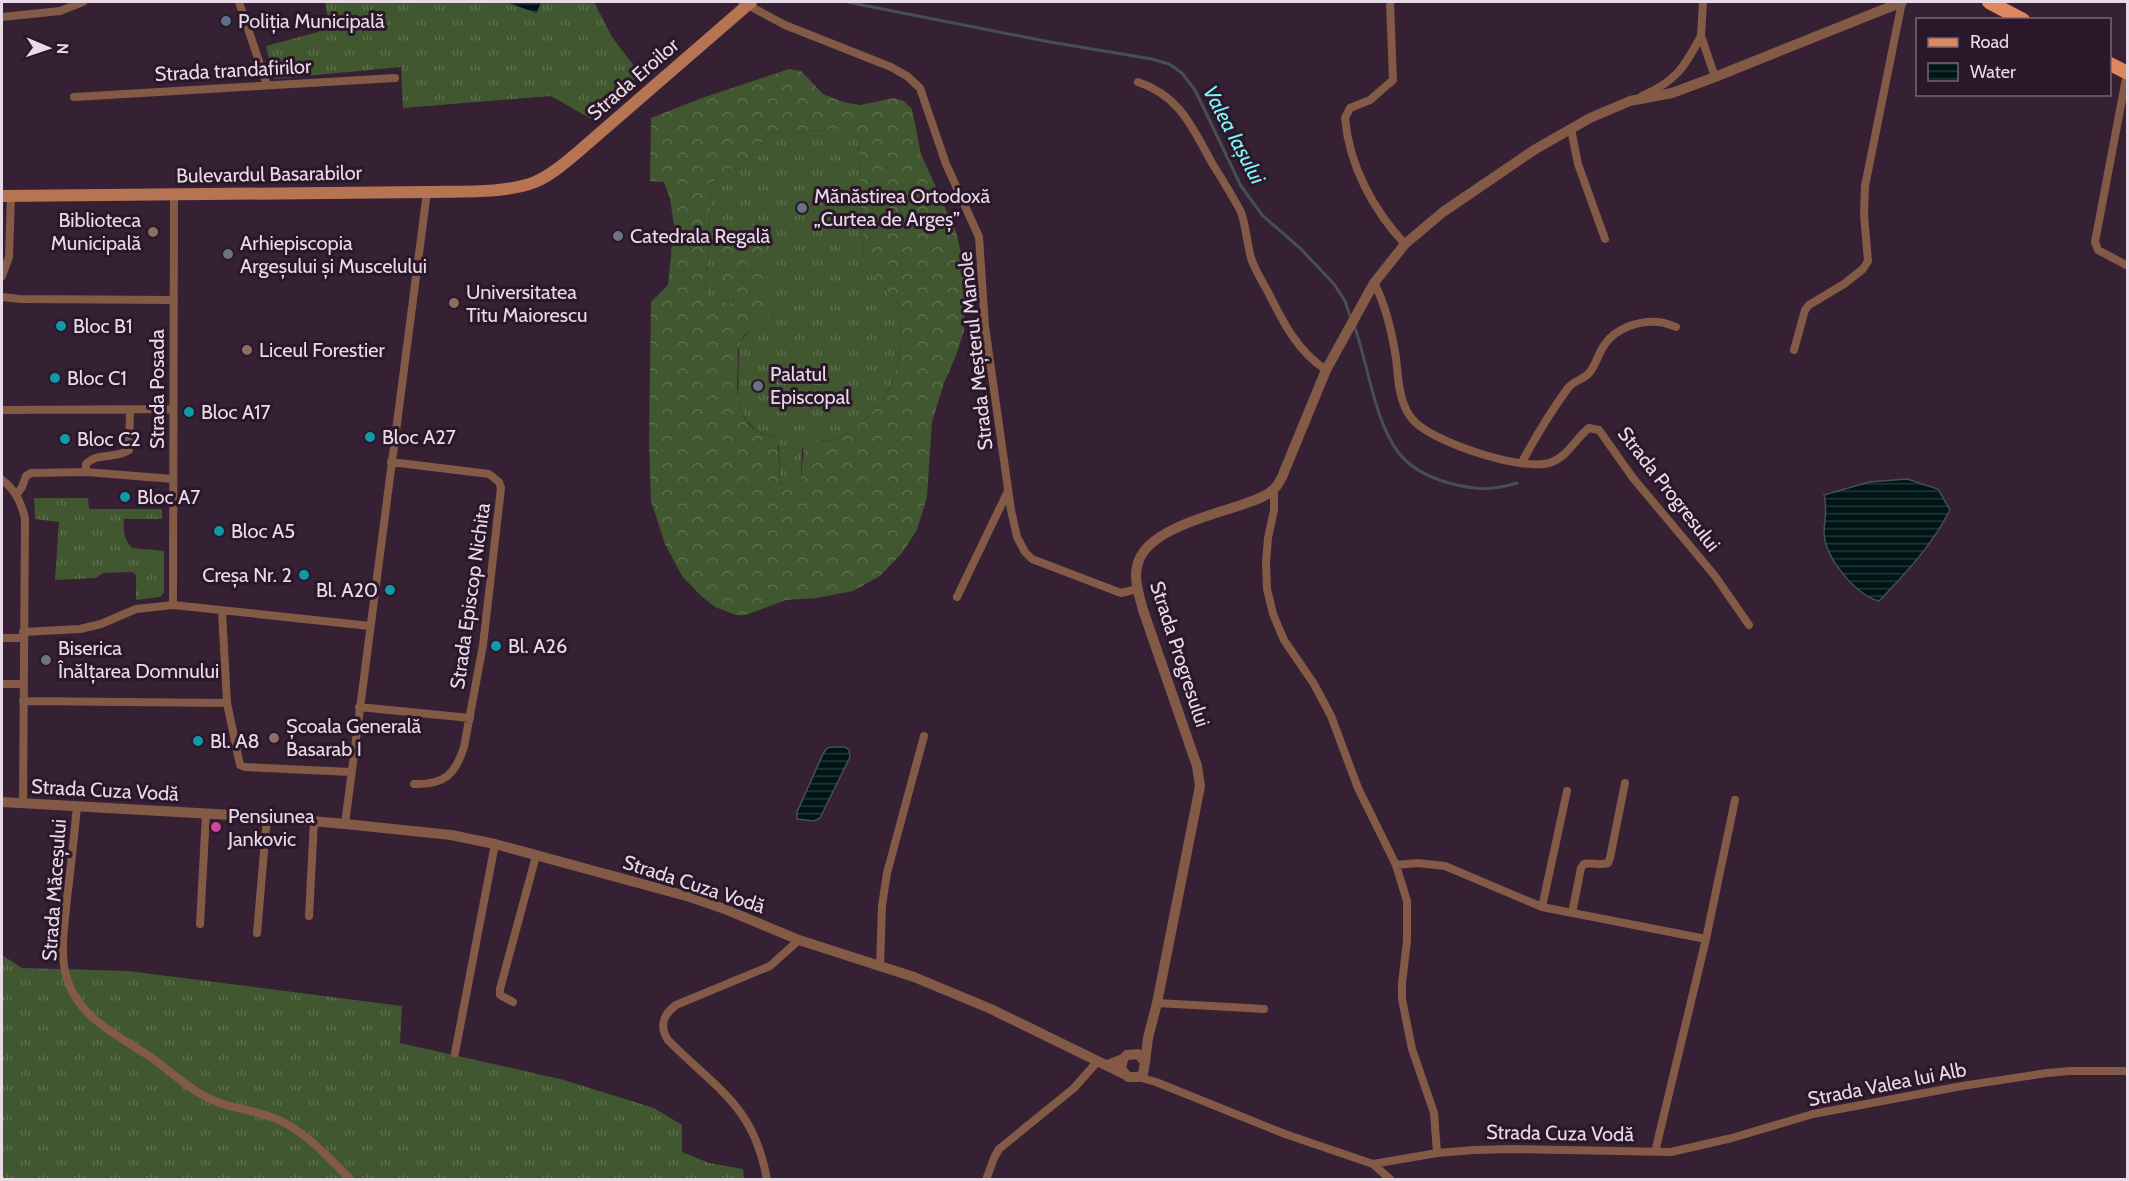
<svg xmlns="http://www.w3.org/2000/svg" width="2129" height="1181" viewBox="0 0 2129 1181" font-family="Cabin,sans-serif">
<defs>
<pattern id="grass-tufts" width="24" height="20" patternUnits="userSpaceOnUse" patternTransform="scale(1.5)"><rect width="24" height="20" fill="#415730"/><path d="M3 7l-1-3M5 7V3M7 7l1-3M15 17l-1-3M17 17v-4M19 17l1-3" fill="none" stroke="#5c6f4e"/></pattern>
<pattern id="forest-crowns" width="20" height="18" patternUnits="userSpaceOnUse" patternTransform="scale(1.5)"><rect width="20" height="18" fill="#415730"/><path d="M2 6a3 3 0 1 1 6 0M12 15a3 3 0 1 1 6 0" fill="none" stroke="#5c6f4e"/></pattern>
<pattern id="water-rules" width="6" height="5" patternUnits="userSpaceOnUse" patternTransform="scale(1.5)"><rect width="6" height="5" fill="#001515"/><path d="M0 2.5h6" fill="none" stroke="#253637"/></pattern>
</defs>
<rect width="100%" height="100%" fill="#352034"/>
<!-- grass -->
<path fill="url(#grass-tufts)" d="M325,2H594L612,37L640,74L591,119L551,96L403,108L401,67L274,79L266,46L318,32L328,19Z
M843,129L853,132L858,139L864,258L888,292L898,312L902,331L899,357L892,383L882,402L860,424L839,439L810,443L802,449L801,480L797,485H786L780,482L779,446L775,438L757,431L747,421L742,413L738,399L739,343L753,327L764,324L726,280C731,287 736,294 733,303H727L707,297L705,289L708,265L711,184C720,173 733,171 744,163C755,155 759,141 770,133Z
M34,498H88L89,509H162V519H124C123,530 124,540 132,548L164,551V593L160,597L136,600V575L132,572L103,573L96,578L55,580L59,522L35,519Z
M2,955L22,968L128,971L402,1006L400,1043L564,1080L654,1108L682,1125V1152L709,1163L743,1169L744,1179H2Z"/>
<!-- forest -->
<path fill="url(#forest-crowns)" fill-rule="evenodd" d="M789,69L801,71L823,94L843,102L860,105L894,98L904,101L912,109L921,154L956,232L965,269L964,331L955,358L944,383L932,422L927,497L917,530L902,553L880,576L853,591L817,598L786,600L746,615H736L715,607L700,595L682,576L665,544L651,501L649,442L651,302L668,285L674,225L670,199L664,182L650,181L651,118L702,98ZM843,129L853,132L858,139L864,258L888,292L898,312L902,331L899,357L892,383L882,402L860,424L839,439L804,444L801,480L797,485H787L780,482L778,440C772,436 764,435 757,431C734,416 737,386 738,363C738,355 737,347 741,340C750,326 761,329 769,318L766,231C759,221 744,223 732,223C720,236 719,264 726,280C730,288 736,293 733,303H727L707,297L705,289L708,265L711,184C720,173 733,171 744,163C755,156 759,141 770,133Z"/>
<!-- water -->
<path fill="url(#water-rules)" stroke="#465054" stroke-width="1.5" d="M504,2H542L537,14Z
M1907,479L1938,489L1950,510C1932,545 1906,573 1879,601C1856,595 1825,558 1824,533C1824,520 1828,509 1824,495L1869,482Z
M833,747H845L849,750L850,757L820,818L814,821L797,819V812L823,754L827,748Z"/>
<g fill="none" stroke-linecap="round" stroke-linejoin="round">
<!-- stream -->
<path stroke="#465054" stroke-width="3" d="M847,2L1050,42L1152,59L1169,64L1182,73L1195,90L1241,186L1262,215L1301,249L1334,284L1345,301L1351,319
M1354,325C1368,363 1374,420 1398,452C1410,468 1431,478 1449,483C1476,490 1490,491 1517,483"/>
<!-- minor -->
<path stroke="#835a45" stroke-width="8" d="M239,2L267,85
M742,2L785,25L891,67L907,76L920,88L946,164L979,237L985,326L1011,510L1017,537L1025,552L1032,559L1121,593L1137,589
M1390,2L1393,80L1370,100L1350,108L1345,118C1349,165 1373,210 1405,244
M1703,2L1701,36L1715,77
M2,17L60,11L83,2
M2127,73L2095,242L2098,250L2128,266
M1138,82C1180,96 1192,127 1212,163C1222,179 1232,195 1241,212C1246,227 1247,243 1251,258C1255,270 1262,281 1268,292C1283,322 1297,351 1326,370
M1642,96C1676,81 1684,68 1701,36
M74,97L395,78
M1571,129L1578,164L1605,239
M2,276L9,257L11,196
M1374,283C1386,305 1392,333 1396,358C1398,374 1398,392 1405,407C1407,412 1411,418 1415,422C1436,443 1525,473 1552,462C1568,456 1576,438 1589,428L1599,430L1633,478L1715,576L1749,625
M2,297L20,299L174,300
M1794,350L1805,310L1809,305L1844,284L1863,269L1868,261L1864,215L1865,186L1902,2
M2,410L173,409
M391,462L489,474L499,482L501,488L483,645L464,747C455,775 444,785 414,784
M1522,462C1536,436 1551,411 1568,388C1574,380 1584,380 1590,372C1596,364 1599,352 1605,344C1616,328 1640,320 1658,322C1664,322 1670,325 1676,327
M86,472V464C97,452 117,459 129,450L130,410
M2,480C16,490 21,503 25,518L23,804
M1274,489V510L1268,538L1266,563L1267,589L1273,614L1284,640L1314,684L1331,716L1358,788L1396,865L1407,901V941L1402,983V999L1412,1049L1434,1113L1437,1153
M16,495L22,487L26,476L31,473L86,472L173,479
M957,597L1008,491
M173,605L174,195
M222,611L227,703L240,765L245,767L351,772
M23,632L80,629L101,624L136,609L173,605L370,626
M2,638H23
M2,684H23
M23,701L227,703
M359,707L470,718
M77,807C74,837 71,867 67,898C65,923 59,954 67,979C80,1020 120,1036 152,1058C171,1072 190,1090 212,1100C234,1110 259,1110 281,1121C308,1134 330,1159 351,1180
M345,824L427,192
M1396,865L1417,863L1445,866L1542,907L1706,939
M1542,907L1567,791
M1572,913L1581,868L1584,864C1592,862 1600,866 1608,863L1610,858L1625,783
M309,916L314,821
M200,924L206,814
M257,933L267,817
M880,966L882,906L887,873L924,736
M513,1002L500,995V989L536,856
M1157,1003L1264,1009
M455,1053L495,844
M1138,1077L1156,1082L1285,1134L1373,1164L1437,1153L1474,1150L1514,1149L1671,1152L1732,1138L1813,1114L1962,1086L2047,1073L2070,1071H2128
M1655,1152L1706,939L1735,800
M1373,1164L1391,1180
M767,1180C754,1105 716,1089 668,1040C659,1026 663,1015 676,1005L770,966L799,940
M986,1180L994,1158L999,1149L1074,1088L1097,1062"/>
<!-- tertiary -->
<path stroke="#835a45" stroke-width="10" d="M2,802L267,817L345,824L451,835L495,844L690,897L722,908L799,940L914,977L991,1009L1124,1074
M1145,1062L1148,1038L1157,1003L1200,786L1197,766L1143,610C1139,594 1132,576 1139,560C1151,529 1212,515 1241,505C1252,501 1266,497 1274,489C1277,486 1280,481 1282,477L1326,370L1374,283L1405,244L1443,212L1534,150L1590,118L1630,101L1672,93L1715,77L1902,2
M1108,1065L1123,1059L1127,1055L1138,1054L1145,1062L1143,1074L1138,1077H1128L1121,1069L1123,1059"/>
<!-- secondary -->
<path stroke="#b67453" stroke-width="12" d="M2,196L427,192C460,191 504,194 535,182C551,175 565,163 578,152L751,2"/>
<!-- primary -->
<path stroke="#dd885e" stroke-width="14" d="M1989,2L2023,20
M2110,64L2128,73"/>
</g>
<!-- markers -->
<circle fill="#5c6f8a" stroke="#2b172a" stroke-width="2" cx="226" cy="21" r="6"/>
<g fill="#6b7280" stroke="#2b172a" stroke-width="2">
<circle cx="802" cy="208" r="6"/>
<circle cx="618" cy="236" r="6"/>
<circle cx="228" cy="254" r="6"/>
<circle cx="758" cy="386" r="6"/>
<circle cx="46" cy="660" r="6"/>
</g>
<g fill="#8d6e63" stroke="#2b172a" stroke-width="2">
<circle cx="153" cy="232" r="6"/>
<circle cx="454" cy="303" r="6"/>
<circle cx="247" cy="350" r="6"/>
<circle cx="274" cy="738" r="6"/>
</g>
<g fill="#0f9aa8" stroke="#2b172a" stroke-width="2">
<circle cx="61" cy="326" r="6"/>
<circle cx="55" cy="378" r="6"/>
<circle cx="189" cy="412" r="6"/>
<circle cx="370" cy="437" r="6"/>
<circle cx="65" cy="439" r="6"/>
<circle cx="125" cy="497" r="6"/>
<circle cx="219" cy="531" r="6"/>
<circle cx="304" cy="575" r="6"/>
<circle cx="390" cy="590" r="6"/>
<circle cx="496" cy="646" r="6"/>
<circle cx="198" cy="741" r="6"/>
</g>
<circle fill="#d1479c" stroke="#2b172a" stroke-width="2" cx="216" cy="827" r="6"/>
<g text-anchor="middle" stroke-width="6" stroke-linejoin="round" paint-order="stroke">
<!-- poi labels -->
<g font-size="20" fill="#e8dae7" stroke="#2b172a" text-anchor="start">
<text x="238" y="28">Poliția Municipală</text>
<text x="814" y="203">Mănăstirea Ortodoxă<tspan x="814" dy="23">„Curtea de Argeș”</tspan></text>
<text x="141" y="227" text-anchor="end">Biblioteca<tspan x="141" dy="23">Municipală</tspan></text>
<text x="630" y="243">Catedrala Regală</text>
<text x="240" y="250">Arhiepiscopia<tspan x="240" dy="23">Argeșului și Muscelului</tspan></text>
<text x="466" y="299">Universitatea<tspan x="466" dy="23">Titu Maiorescu</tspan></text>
<text x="73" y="333">Bloc B1</text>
<text x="259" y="357">Liceul Forestier</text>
<text x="770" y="381">Palatul<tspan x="770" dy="23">Episcopal</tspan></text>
<text x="67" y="385">Bloc C1</text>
<text x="201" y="419">Bloc A17</text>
<text x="382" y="444">Bloc A27</text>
<text x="77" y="446">Bloc C2</text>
<text x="137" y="504">Bloc A7</text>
<text x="231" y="538">Bloc A5</text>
<text x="292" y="582" text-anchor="end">Creșa Nr. 2</text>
<text x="378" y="597" text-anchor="end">Bl. A20</text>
<text x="508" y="653">Bl. A26</text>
<text x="58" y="655">Biserica<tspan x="58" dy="23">Înălțarea Domnului</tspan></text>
<text x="286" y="733">Școala Generală<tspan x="286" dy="23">Basarab I</tspan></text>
<text x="210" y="748">Bl. A8</text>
<text x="228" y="823">Pensiunea<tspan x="228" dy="23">Jankovic</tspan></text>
</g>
<!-- street labels -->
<g font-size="20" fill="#e8dae7" stroke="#2b172a">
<text transform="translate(233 70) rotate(-3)" y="7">Strada trandafirilor</text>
<text transform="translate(633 79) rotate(-41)" y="7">Strada Eroilor</text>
<text transform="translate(269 174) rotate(-1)" y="7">Bulevardul Basarabilor</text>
<text transform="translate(975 351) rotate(-96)" y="7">Strada Meșterul Manole</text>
<text transform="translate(157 389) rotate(-90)" y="7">Strada Posada</text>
<text transform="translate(1669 489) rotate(52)" y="7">Strada Progresului</text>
<text transform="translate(470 596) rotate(-82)" y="7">Strada Episcop Nichita</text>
<text transform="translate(1180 654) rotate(72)" y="7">Strada Progresului</text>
<text transform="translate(105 790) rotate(3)" y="7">Strada Cuza Vodă</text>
<text transform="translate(694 884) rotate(18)" y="7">Strada Cuza Vodă</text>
<text transform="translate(54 890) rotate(-86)" y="7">Strada Măceșului</text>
<text transform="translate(1887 1084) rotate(-11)" y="7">Strada Valea lui Alb</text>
<text transform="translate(1560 1133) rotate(1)" y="7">Strada Cuza Vodă</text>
</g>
<!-- water labels -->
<g font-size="21" font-style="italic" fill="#7df7f9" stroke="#2b172a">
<text transform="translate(1234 135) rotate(62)" y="7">Valea Iașului</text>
</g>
</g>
<!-- border -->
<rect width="2129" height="1181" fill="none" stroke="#e8dae7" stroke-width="6"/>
<!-- legend -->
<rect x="1916" y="18" width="195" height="78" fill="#2b172a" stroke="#776576" stroke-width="1.5"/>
<rect x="1928" y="38" width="30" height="9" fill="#dd885e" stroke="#776576" stroke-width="1.5"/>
<text x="1970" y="48" font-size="18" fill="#e8dae7">Road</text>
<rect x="1928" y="63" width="30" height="18" fill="url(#water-rules)" stroke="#776576" stroke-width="1.5"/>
<text x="1970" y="78" font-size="18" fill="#e8dae7">Water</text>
<!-- north arrow -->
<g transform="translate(48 48) rotate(92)" stroke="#2b172a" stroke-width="4.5" paint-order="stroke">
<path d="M0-4.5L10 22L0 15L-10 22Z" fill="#e8dae7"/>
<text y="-9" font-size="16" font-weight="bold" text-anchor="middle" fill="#e8dae7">N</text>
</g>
</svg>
